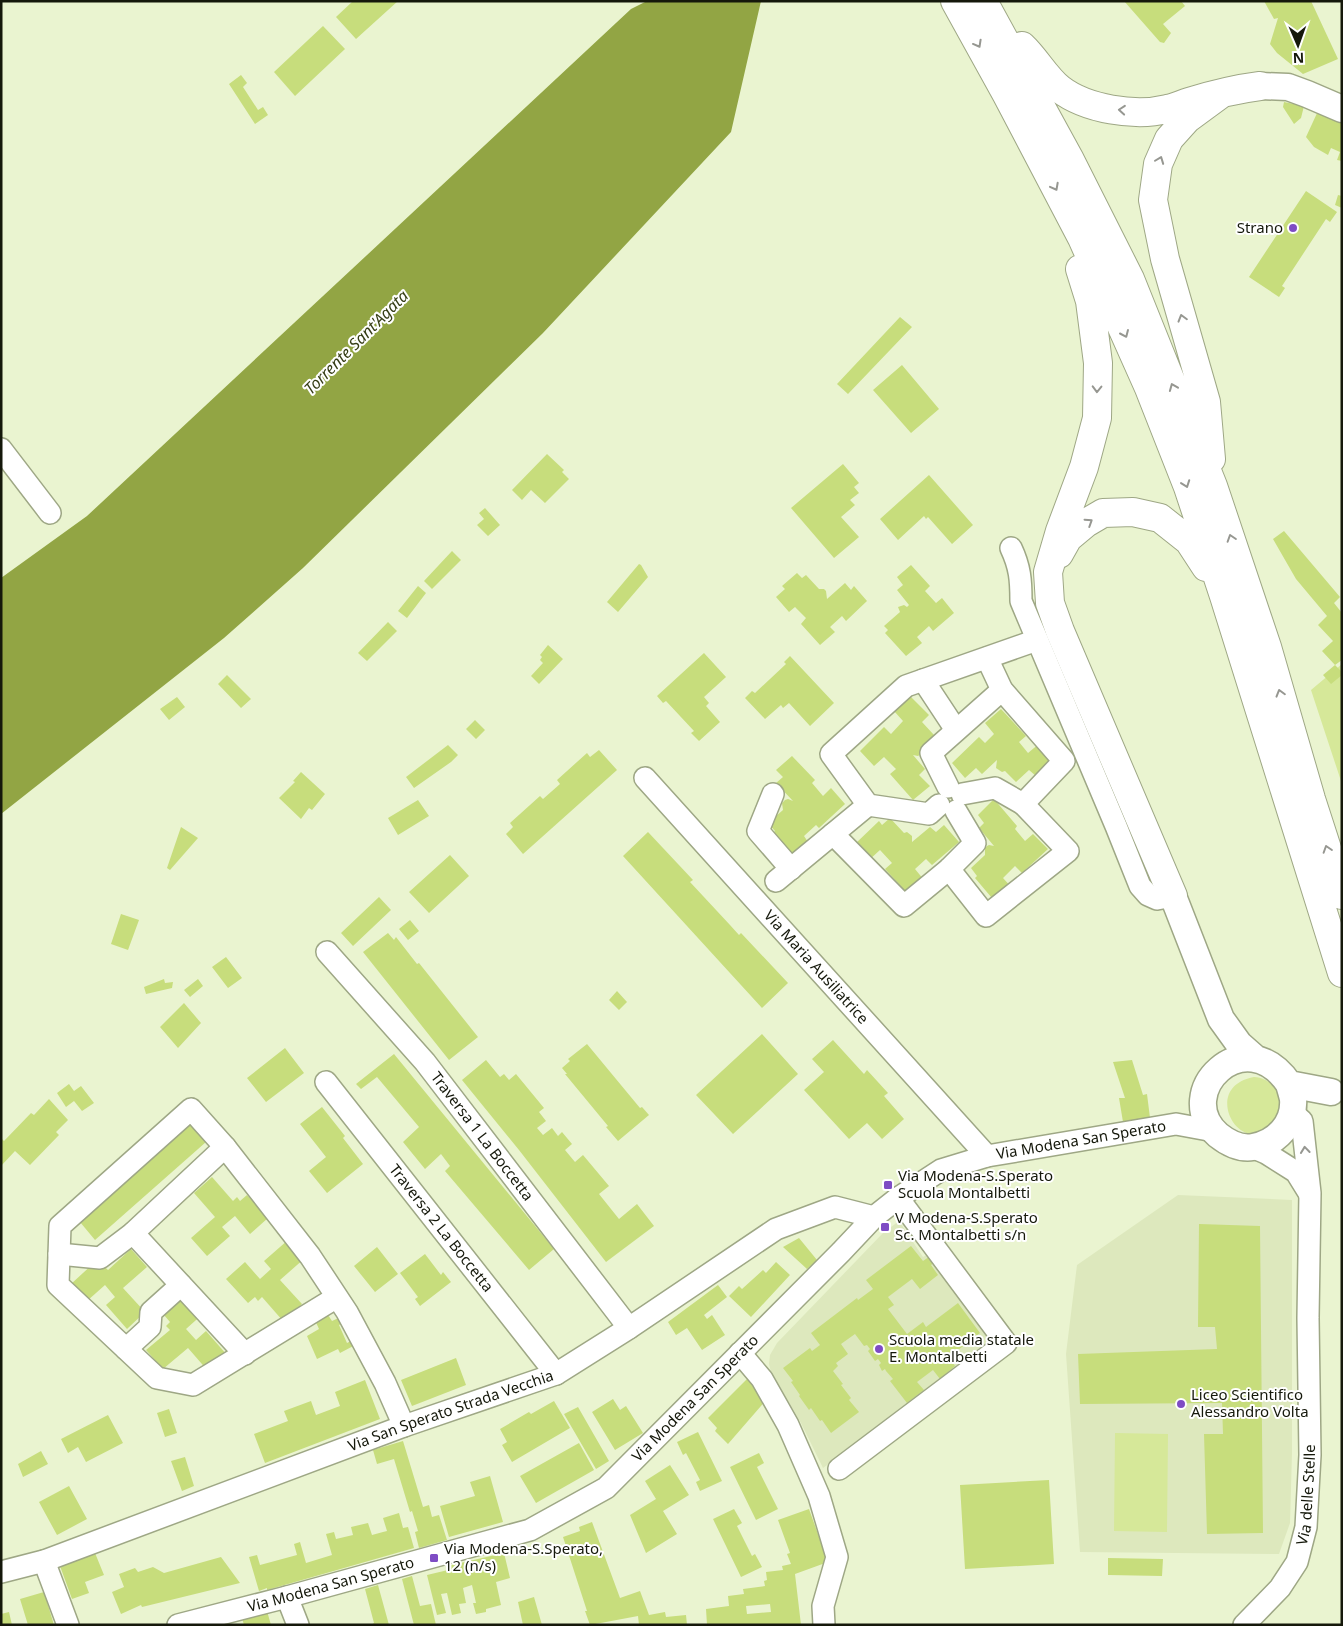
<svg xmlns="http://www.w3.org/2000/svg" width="1343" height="1626" viewBox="0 0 1343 1626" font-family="'Noto Sans',sans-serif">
<rect width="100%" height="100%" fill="#eaf4d0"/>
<!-- built -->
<path fill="#dde8bd" d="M1178,1195L1292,1200V1453L1290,1523L1279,1554L1080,1552L1066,1354L1077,1265Z
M899,1221L923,1257L932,1252L997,1341L823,1468L801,1423L771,1372L769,1364L770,1355L777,1343L857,1260L883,1233Z"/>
<!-- green -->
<path fill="#d6e899" d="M1342,664V784L1311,690Z
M1254,1077C1267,1078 1272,1084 1281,1094L1280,1118C1274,1122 1268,1129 1261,1132C1233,1145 1205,1086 1254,1077Z
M1115,1433L1168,1434L1167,1532L1114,1531Z"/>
<!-- water -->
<path fill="#92a544" d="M647,1H761L731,132L543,333L303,568L224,638L1,814V578L87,516L631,9Z"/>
<!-- building -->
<path fill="#c7dd7c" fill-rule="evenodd" d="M353,1H398L356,39L336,17Z
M1124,1H1181L1185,6L1163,24L1171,33L1164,43L1160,42Z
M1264,1H1311L1338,59L1303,74L1277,53L1270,44L1278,18L1274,19Z
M323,26L345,49L295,96L274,72Z
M241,75L247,83L243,87L258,110L263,107L268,115L255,124L229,84Z
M1284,102L1304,106L1301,118L1294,124L1283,107Z
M1318,111L1342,123V161L1337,160L1340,152L1331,148L1328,155L1314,147L1306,137Z
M1306,191L1337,212L1330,222L1326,219L1282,286L1285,288L1279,297L1249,277Z
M1338,195L1342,196V208L1335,205Z
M900,317L912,327L848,394L837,384Z
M902,365L939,409L911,433L873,390Z
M547,454L564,470L562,472L569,479L545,503L531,490L522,500L512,490Z
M843,464L859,483L854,487L859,493L850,500L855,505L841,517L859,537L834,558L791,508Z
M929,475L973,525L952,544L928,517L926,519L924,516L898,540L880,519Z
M485,508L500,525L488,536L477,525L484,519L479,513Z
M1284,531L1340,597L1334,603L1342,613V660L1335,665L1322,651L1333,641L1318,625L1327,616L1296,579L1273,539Z
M452,551L461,560L432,589L424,581Z
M639,564L641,565L648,577L618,612L607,602Z
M911,565L930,586L925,591L936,603L942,598L954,613L933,631L929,626L917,637L922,643L906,656L885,633L888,630L884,626L900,612L898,607L904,605L907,607L909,605L897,590L903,585L897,577Z
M797,573L802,578L806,575L819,589H824L826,591L827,599L845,583L851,590L854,586L867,601L846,621L842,616L830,627L835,632L820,645L801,624L806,618L795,607L789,612L776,597L785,589L782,586Z
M418,586L426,593L407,618L398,611Z
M388,622L397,631L367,661L358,653Z
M548,645L563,659L539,684L531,676L543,663L540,660L542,657L540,655Z
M704,653L726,677L704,697L709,703L706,706L720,722L699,741L691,733L694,731L666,701L663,703L657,696Z
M790,656L834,703L810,726L789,703L783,708L781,705L765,719L745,698L752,691L755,693L786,664L784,662Z
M1335,665L1342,672V675L1331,684L1323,675Z
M227,675L251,699L241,708L218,684Z
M910,696L929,715L922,722L934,735L922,748L921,754L918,756L913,755L925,769L919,775L930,786L913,800L890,774L896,769L884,757L874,766L860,751L884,727L891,734L903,721L894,711Z
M177,697L185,707L169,720L160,709Z
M1001,709L1026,736L1019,742L1028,753L1040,743L1054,760L1036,776L1029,770L1016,782L1005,771L1002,772L996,768L997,760L982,774L976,768L965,778L952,763L979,737L985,743L994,734L985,723Z
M475,720L485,730L476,739L466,729Z
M448,745L458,755L451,762L414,788L406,777Z
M599,750L617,770L523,854L506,834L513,827L510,823L540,796L543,799L560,784L557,780L587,753L590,757Z
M792,756L815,780L812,783L823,796L831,788L845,804L819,828L816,825L804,836L810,845L795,858L772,834L775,831L768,823L783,810L782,803L785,800L788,799L793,801L776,783L783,777L776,770Z
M301,772L325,794L312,810L309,808L301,819L279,798L295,782L293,781Z
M994,799L1017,826L1015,829L1025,841L1033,834L1048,849L1022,873L1015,866L1003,878L1013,889L997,904L975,878L977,876L971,868L985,855V848L987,846L989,845L994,846L979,828L984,823L978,815Z
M418,800L429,816L398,835L388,818Z
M890,818L904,833L907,832L912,836V842L930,827L936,832L944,825L959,842L932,865L926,859L915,869L924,880L909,895L885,869L892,863L880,850L869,860L855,844L879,821L882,825Z
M181,827L198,838L170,870L167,868Z
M648,832L693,880L690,882L730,925L739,935L741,933L788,983L762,1008L623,856Z
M450,855L469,876L429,913L409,892Z
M379,897L391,910L353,946L341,933Z
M121,914L139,920L128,950L111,944Z
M410,920L419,931L408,940L399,929Z
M388,933L394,940L396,937L417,964L419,963L478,1037L449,1060L363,952Z
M226,957L242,978L228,988L212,967Z
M164,979L165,983L173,982L172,988L146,994L144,987Z
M198,979L203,986L190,997L184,990Z
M617,991L627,1002L619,1010L609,1000Z
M184,1003L201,1023L178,1048L160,1027Z
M762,1034L798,1074L733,1134L696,1095Z
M833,1040L864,1074L867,1070L888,1093L884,1096L904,1119L882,1139L867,1123L849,1139L804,1090L824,1072L812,1059Z
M587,1044L640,1108L642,1107L649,1115L618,1141L606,1127L608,1126L565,1074H567L562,1068L570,1061L568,1059Z
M285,1048L304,1073L266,1102L247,1078Z
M394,1054L554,1249L529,1270L445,1171L450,1166L441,1154L425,1169L403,1142L419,1127L377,1077L361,1089L356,1084Z
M486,1060L500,1077L504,1074L509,1080L516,1074L544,1108L539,1112L546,1121L537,1128L543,1135L552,1128L558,1136L562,1132L572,1144L565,1150L575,1162L583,1155L609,1186L599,1194L619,1219L637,1204L654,1226L606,1262L519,1150L462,1080Z
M1132,1060L1143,1095L1147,1094L1150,1118L1123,1122L1119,1098H1125L1113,1062Z
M69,1084L74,1091L81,1086L94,1103L82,1111L74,1101L66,1107L57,1093Z
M49,1099L68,1120L56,1132L59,1135L30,1165L15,1151L1,1166V1138L4,1141L31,1113L34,1115Z
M322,1107L345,1136L343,1138L363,1164L327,1193L309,1171L326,1157L300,1124Z
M190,1124L206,1142L95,1240L80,1222Z
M212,1177L233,1201L237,1197L240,1201L247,1195L268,1218L250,1234L235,1216L222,1227L230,1236L207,1256L191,1238L215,1217L194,1193Z
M1199,1224L1260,1226L1263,1533L1207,1534L1204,1434H1223L1222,1403L1080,1404L1078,1354L1217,1349L1215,1327H1198Z
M799,1238L817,1260L807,1269L783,1247Z
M288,1240L305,1258L280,1280L302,1304L283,1321L262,1297L258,1301L255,1297L248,1303L226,1279L245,1262L260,1279L271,1269L264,1261Z
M911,1246L923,1261L933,1254L938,1260L931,1265L938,1275L920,1289L912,1279L888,1297L894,1305L888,1309L907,1334L923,1322L926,1327L958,1303L980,1333L949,1357L955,1366L940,1379L933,1370L917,1382L924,1390L907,1403L890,1381L893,1379L886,1371L885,1369L882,1371L879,1365L881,1363L878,1359L875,1361L868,1351L870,1349L867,1345L864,1346L855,1334L841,1344L848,1354L836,1363L838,1366L833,1371L843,1384L841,1385L851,1398L849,1400L859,1412L831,1433L822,1420L820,1421L811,1408L809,1410L799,1396L800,1395L791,1382L793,1381L783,1368L810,1348L812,1351L820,1345L811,1333L857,1298L858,1300L873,1289L866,1280Z
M377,1247L398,1274L375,1292L354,1266Z
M131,1249L147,1267L123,1288L145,1312L127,1329L106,1305L115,1297L105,1285L87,1301L71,1284L95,1262L103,1265L108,1270Z
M425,1254L441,1275L443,1272L451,1282L420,1306L415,1299L418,1297L400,1273Z
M776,1262L790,1275L751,1317L729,1296L739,1286L742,1289L763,1270L766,1273Z
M718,1285L727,1297L704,1315L707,1319L712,1315L725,1335L702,1350L687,1328L676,1335L668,1322Z
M188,1294L205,1312L186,1329L196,1340L206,1331L227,1355L208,1371L188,1348L163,1369L146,1350L170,1330L166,1326L170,1322L164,1315Z
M326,1312L332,1321L345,1315L348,1321L339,1325L347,1343L357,1338L359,1343L340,1353L338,1349L317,1359L307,1336L319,1329L314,1318Z
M456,1358L466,1385L412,1406L401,1380Z
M748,1378L768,1398L728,1444L715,1431L717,1428L708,1418Z
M365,1380L380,1419L265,1463L254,1434L288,1421L284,1411L311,1401L316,1415L340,1406L335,1392Z
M613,1399L620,1410L626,1406L643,1433L615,1450L592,1412Z
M554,1401L570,1428L512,1462L502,1445L507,1442L500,1429L529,1412L531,1414Z
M578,1407L609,1461L596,1469L564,1414Z
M169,1409L177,1433L165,1437L157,1413Z
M108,1415L123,1443L86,1462L78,1447L68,1453L61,1439Z
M698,1432L722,1481L700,1491L696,1482L700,1480L686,1453L683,1455L677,1442Z
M403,1441L423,1507L429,1505L432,1517L439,1515L447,1540L419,1548L415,1532L418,1531L412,1511L410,1512L394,1459L377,1464L373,1450Z
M579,1443L594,1470L536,1503L520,1476Z
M41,1451L48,1464L23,1477L18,1464Z
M759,1453L764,1463L757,1467L778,1509L756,1520L730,1467Z
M185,1457L194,1486L182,1491L171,1461Z
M670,1465L689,1495L663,1511L677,1534L646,1553L630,1515L656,1499L645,1481Z
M490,1476L503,1522L449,1537L440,1506L475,1496L470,1482Z
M1049,1480L1054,1564L965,1569L960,1485Z
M69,1486L87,1519L57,1535L39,1502Z
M734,1509L742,1523L737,1526L752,1556L755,1554L762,1567L741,1577L713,1519Z
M809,1509L828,1562L795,1574L801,1625H707L706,1609L729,1606L728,1596L744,1594L743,1589L765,1586L764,1581L767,1580L766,1572L783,1570L782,1566L791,1564L787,1554L790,1553L778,1520ZM770,1604L771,1612L747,1614L746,1606Z
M399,1513L403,1528L408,1527L414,1548L267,1590V1588L259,1591L249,1557L257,1555L260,1565L297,1555L294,1544L300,1542L306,1563L332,1555L326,1534L334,1532L336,1539L353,1535L351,1527L368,1523L372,1535L383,1532L387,1531L383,1518Z
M592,1522L620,1598L640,1591L649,1615L665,1612L666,1617L686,1615L687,1625H639L638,1616L590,1625L585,1611H587L563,1537L580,1531L579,1527Z
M95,1553L104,1575L85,1582L89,1593L72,1599L60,1566Z
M504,1553L510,1578L496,1582L501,1605L486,1609V1612L476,1614L473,1603H476L472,1585L463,1588L466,1603L459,1604L461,1613L452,1615L447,1593L441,1594L446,1613L437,1615L427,1575L448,1570L447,1566Z
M221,1557L240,1583L142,1607L141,1605L121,1614L112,1592L124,1587L119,1574L135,1568L138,1572L153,1567L164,1573Z
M1108,1558L1163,1559L1162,1576L1108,1575Z
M412,1576L420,1606L431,1604L436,1625H414L402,1579Z
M378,1585L389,1625H371L374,1623L365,1589Z
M44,1592L54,1625H28L20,1599Z
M534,1597L542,1625H523L518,1602Z
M267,1611L271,1625H244L242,1618Z
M9,1612L12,1625H1V1614Z"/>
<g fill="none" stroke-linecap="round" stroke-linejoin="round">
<!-- minor casing -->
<g stroke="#9ea785" stroke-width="24">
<g id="minor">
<path d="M1,449L50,513"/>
<path d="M1011,548C1020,567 1021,580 1021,601L1116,826L1140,886L1148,895L1157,899L1173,896"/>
<path d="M987,658L1002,690L1064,761L1023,804"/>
<path d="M923,680L956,730"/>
<path id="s1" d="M645,778L987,1156"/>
<path d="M948,787L931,753L1002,690"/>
<path d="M773,794L758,831L791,869"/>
<path d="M939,805L929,814L868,805L831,754L906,686L1037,640"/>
<path d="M833,834L904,906L949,869L975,843L956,811"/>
<path d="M949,869L986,916L1068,851L1023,804L995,788L962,794"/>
<path d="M776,881L868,805"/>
<path id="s2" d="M327,952L425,1062L629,1328"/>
<path id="s3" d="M326,1082L556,1374"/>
<path d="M1252,1147L1266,1153L1296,1172L1309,1193"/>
<path d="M133,1233L245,1354"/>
<path d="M59,1254L100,1258L133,1233L225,1147"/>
<path d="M337,1297L193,1385L157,1378L58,1285L60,1226L191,1109L225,1147L310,1256L347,1312L385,1383L404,1426"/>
<path d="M126,1349L150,1327L151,1312L181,1285"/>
<path d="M740,1353L762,1379L788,1425L819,1496L837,1557L823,1606L824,1625"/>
<path d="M839,1469L1006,1343L898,1198"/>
<path d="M44,1561L68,1625"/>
<path id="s4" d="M1,1572L44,1561L404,1426L556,1374L629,1328L776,1229L835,1207L874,1217"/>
<path d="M287,1597L298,1625"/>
<path id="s5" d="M178,1625L287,1597L530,1530L606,1488L841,1252L874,1217L898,1198L941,1170L987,1156L1176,1124L1214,1131"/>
<path id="s6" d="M1244,1625L1280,1588L1297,1562L1306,1527L1310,1455L1308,1318L1310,1193L1302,1121L1292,1112"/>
</g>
</g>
<!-- major casing -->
<g stroke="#9ea785" stroke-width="29">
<path id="major" d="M1260,86L1288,87L1307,94L1342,109
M1173,896L1221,1019L1239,1044L1256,1059
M1289,1084C1290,1088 1292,1094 1293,1099C1295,1123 1277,1143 1253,1147C1241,1149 1228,1143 1218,1135C1171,1093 1245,1019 1289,1084L1331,1092"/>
</g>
<!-- highway casing -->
<g stroke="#9ea785" stroke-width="30">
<path id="highway" d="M955,1L1007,95L1082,238L1149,388L1188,487L1224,596L1342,973
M983,1L1070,160L1130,279L1213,486L1267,647L1311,799L1342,895
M1022,46C1036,59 1045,77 1060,89C1086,109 1135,117 1167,109C1175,108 1182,104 1189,102C1212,95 1236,89 1260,86
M1080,269L1090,301L1098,363L1097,418L1084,467L1060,531L1048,572L1050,603L1060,631L1173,896
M1211,459L1206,402L1165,259L1153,200L1158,164L1169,139L1187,119L1221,94
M1059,554L1068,538L1086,523L1103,513L1133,512L1160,518L1189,541L1206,567"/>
</g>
<!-- minor -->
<use href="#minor" stroke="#fff" stroke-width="21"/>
<!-- major -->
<use href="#major" stroke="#fff" stroke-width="26"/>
<!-- highway -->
<use href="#highway" stroke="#fff" stroke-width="28"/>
</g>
<!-- one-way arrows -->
<defs><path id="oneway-chevron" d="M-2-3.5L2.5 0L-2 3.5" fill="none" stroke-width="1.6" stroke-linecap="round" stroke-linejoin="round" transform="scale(1.25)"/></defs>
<g stroke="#969791">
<use href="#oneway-chevron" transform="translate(978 44) rotate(61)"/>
<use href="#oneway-chevron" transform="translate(1122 110) rotate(-175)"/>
<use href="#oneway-chevron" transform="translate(1160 160) rotate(-69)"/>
<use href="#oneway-chevron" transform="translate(1055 187) rotate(62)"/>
<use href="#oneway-chevron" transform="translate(1182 318) rotate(-106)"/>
<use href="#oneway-chevron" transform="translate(1125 334) rotate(66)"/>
<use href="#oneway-chevron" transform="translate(1173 387) rotate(-112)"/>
<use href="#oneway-chevron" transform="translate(1097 389) rotate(91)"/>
<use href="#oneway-chevron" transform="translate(1186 484) rotate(70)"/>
<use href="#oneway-chevron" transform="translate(1089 522) rotate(-33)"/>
<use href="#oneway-chevron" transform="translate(1231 538) rotate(-108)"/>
<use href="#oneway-chevron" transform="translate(1280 693) rotate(-106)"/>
<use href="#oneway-chevron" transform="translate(1327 849) rotate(-108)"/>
<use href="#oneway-chevron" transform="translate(1305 1150) rotate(-96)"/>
</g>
<!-- markers -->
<g fill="#7e4cc4" stroke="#fff" stroke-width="2">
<circle cx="1293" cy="228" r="5"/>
<rect x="883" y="1180" width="10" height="10" rx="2.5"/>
<rect x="880" y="1222" width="10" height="10" rx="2.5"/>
<circle cx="879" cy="1349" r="5"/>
<circle cx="1181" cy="1404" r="5"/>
<rect x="429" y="1553" width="10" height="10" rx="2.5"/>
</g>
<g text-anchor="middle" stroke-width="4" stroke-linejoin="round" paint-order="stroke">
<!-- poi labels -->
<g font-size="15" fill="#15180b" stroke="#fff" text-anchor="start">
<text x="1283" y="233" text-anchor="end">Strano</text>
<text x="898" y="1181">Via Modena-S.Sperato<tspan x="898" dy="17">Scuola Montalbetti</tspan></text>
<text x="895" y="1223">V Modena-S.Sperato<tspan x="895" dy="17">Sc. Montalbetti s/n</tspan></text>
<text x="889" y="1345">Scuola media statale<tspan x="889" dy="17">E. Montalbetti</tspan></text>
<text x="1191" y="1400">Liceo Scientifico<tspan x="1191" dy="17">Alessandro Volta</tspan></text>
<text x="444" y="1554">Via Modena-S.Sperato,<tspan x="444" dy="17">12 (n/s)</tspan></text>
</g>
<!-- street labels -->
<g font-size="15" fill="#15180b" stroke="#fff">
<text dy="5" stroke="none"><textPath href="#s1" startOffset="255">Via Maria Ausiliatrice</textPath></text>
<text dy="5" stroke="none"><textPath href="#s2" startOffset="241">Traversa 1 La Boccetta</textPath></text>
<text dy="5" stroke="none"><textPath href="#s5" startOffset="1058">Via Modena San Sperato</textPath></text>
<text dy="5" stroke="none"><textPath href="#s3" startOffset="186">Traversa 2 La Boccetta</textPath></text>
<text dy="5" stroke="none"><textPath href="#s5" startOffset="578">Via Modena San Sperato</textPath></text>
<text dy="5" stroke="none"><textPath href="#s4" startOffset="478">Via San Sperato Strada Vecchia</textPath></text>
<text dy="5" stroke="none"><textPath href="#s6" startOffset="151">Via delle Stelle</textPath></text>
<text dy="5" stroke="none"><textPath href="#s5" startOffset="158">Via Modena San Sperato</textPath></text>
</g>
<!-- water labels -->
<g font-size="16" font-style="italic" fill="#363e16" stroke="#fff">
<text transform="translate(356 342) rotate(-45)" y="6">Torrente Sant'Agata</text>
</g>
</g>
<!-- border -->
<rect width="1343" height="1626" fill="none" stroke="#15180b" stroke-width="5"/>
<!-- north arrow -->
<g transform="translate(1298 45) rotate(178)" stroke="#ffffff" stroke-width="4" paint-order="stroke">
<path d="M0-4L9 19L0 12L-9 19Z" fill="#15180b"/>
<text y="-8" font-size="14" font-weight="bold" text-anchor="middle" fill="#15180b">N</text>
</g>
</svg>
